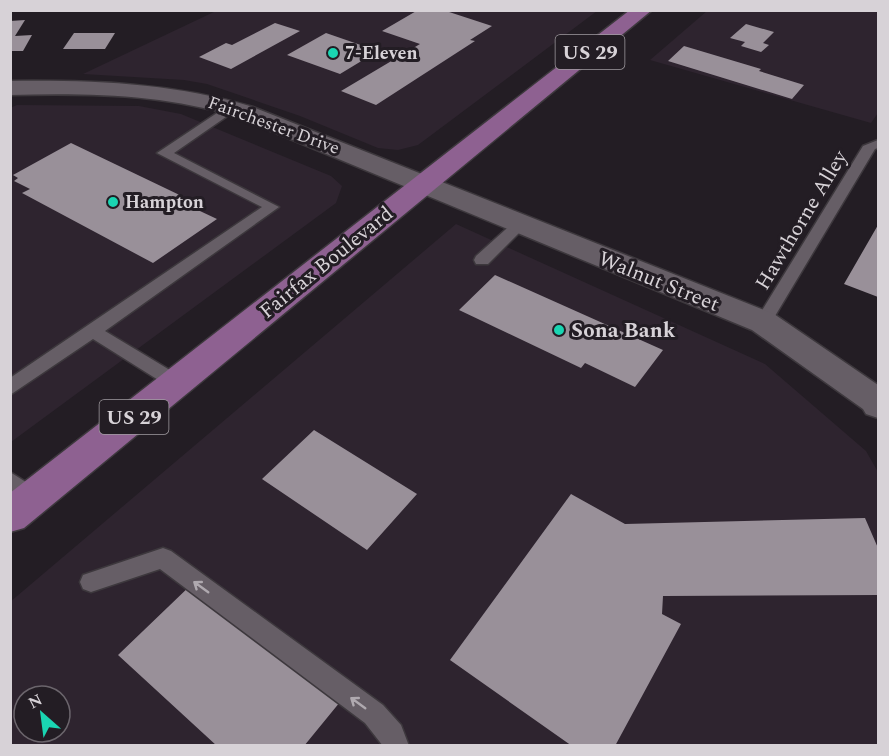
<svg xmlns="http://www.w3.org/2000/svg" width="889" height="756" viewBox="0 0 889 756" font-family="Spectral,serif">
<rect width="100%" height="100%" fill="#231d24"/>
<!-- built -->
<path fill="#2e242f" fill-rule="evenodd" d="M216,11H597L418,145L398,150L378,148L300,116L207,84L184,80L83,74Z
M707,11H878V113L871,123L650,60Z
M17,105L139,106L181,114L331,176L342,186L336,203L11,442L10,108Z
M456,224L765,364L866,451L878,472V745H11L10,602ZM24,696H60V732H24Z"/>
<!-- building -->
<path fill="#999099" d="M418,10H443L492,26L470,40L475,41L376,105L341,91L420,44L382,31Z
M25,20L15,36L32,35L23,51H10V21Z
M275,23L300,31L231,69L199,57L226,43L232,45Z
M746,24L774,32L763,43L769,45L761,52L741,46L745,42L730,38Z
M74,33H115L105,49H63Z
M326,33L378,51L340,74L287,55Z
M684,46L761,69L759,71L804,85L792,99L668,61Z
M71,143L190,200L185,204L217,219L153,263L22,193L30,189L14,181L18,178L13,175Z
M878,225V297L844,284Z
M495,275L663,350L635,387L585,363L581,368L459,310Z
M314,430L417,494L367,550L262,479Z
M571,494L625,524L865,518L878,548V595L663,596L662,614L681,624L615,746H572L450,660Z
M193,583L340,702L304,746H217L118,655Z"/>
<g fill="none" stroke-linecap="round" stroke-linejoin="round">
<!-- service casing -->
<g stroke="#3d383d" stroke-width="3">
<path id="service" d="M232,103L238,107L236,110L174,153L279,207L105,331L183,378L186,383L183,388H171L93,339L10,395V378L262,207L157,153Z
M878,140V148L875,149L769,326H757L755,322L863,146Z
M519,220L526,225L524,228L488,264H476L474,260L476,256L514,222Z
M10,472L40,491L43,497L40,503C28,507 20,499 10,492Z
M163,548L171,551L383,705L401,725L409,746H383L365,723L160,569L91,592L83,589L80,582L83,575Z"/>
</g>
<!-- minor casing -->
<g stroke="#3d383d" stroke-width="3">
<path id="minor" d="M10,81C94,80 173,83 253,107L774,314L878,385V418L866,414L863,409L752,330L237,117C163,94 88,93 10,95Z"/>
</g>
<!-- primary casing -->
<g stroke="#3d383d" stroke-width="3">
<path id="primary" d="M630,10H652L24,528L10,532V493Z"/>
</g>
<!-- service -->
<use href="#service" fill="#665e66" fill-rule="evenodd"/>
<!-- minor -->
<use href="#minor" fill="#665e66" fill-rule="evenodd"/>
<!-- primary -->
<use href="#primary" fill="#8e6191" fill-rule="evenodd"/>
</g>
<!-- one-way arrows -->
<defs><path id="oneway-shaft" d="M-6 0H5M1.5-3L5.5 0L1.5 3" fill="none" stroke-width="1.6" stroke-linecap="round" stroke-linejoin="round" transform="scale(1.5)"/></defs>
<g stroke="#afa9af">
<use href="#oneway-shaft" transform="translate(201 587) rotate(-144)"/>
<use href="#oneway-shaft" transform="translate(358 703) rotate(-144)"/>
</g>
<!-- markers -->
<g fill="#1ad5b2" stroke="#231d24" stroke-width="2">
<circle cx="333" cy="53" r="6"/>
<circle cx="113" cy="202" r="6"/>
<circle cx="559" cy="330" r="6"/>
</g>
<g text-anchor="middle" stroke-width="6" stroke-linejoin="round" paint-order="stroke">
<!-- far-poi labels -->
<g font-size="18" font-weight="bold" fill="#d7d2d7" stroke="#231d24" text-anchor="start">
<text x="345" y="59">7-Eleven</text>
<text x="125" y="208">Hampton</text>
</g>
<!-- far-street labels -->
<g font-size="18" fill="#d7d2d7" stroke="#231d24">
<text transform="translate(274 125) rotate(20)" y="6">Fairchester Drive</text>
</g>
<!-- shield labels -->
<g fill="#231d24" stroke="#a19ca1" stroke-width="1.5">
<rect x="555.5" y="35" width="69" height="34" rx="4.5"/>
<rect x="99.5" y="400" width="69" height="34" rx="4.5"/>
</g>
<g font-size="20" font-weight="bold" fill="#d7d2d7">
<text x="590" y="59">US 29</text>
<text x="134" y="424">US 29</text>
</g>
<!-- street labels -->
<g font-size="21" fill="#d7d2d7" stroke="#231d24">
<text transform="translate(801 220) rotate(-59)" y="7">Hawthorne Alley</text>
<text transform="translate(326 262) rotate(-39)" y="7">Fairfax Boulevard</text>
<text transform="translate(659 281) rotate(22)" y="7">Walnut Street</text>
</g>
<!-- poi labels -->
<g font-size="21" font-weight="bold" fill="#d7d2d7" stroke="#231d24" text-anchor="start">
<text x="571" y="337">Sona Bank</text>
</g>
</g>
<!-- border -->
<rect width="889" height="756" fill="none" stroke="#d7d2d7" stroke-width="24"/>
<!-- north arrow -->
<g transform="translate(42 714) rotate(332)"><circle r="28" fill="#231d24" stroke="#6b656c" stroke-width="1.5"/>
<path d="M0-4.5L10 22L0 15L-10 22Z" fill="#1ad5b2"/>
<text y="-9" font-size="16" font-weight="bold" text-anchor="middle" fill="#d7d2d7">N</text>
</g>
</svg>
